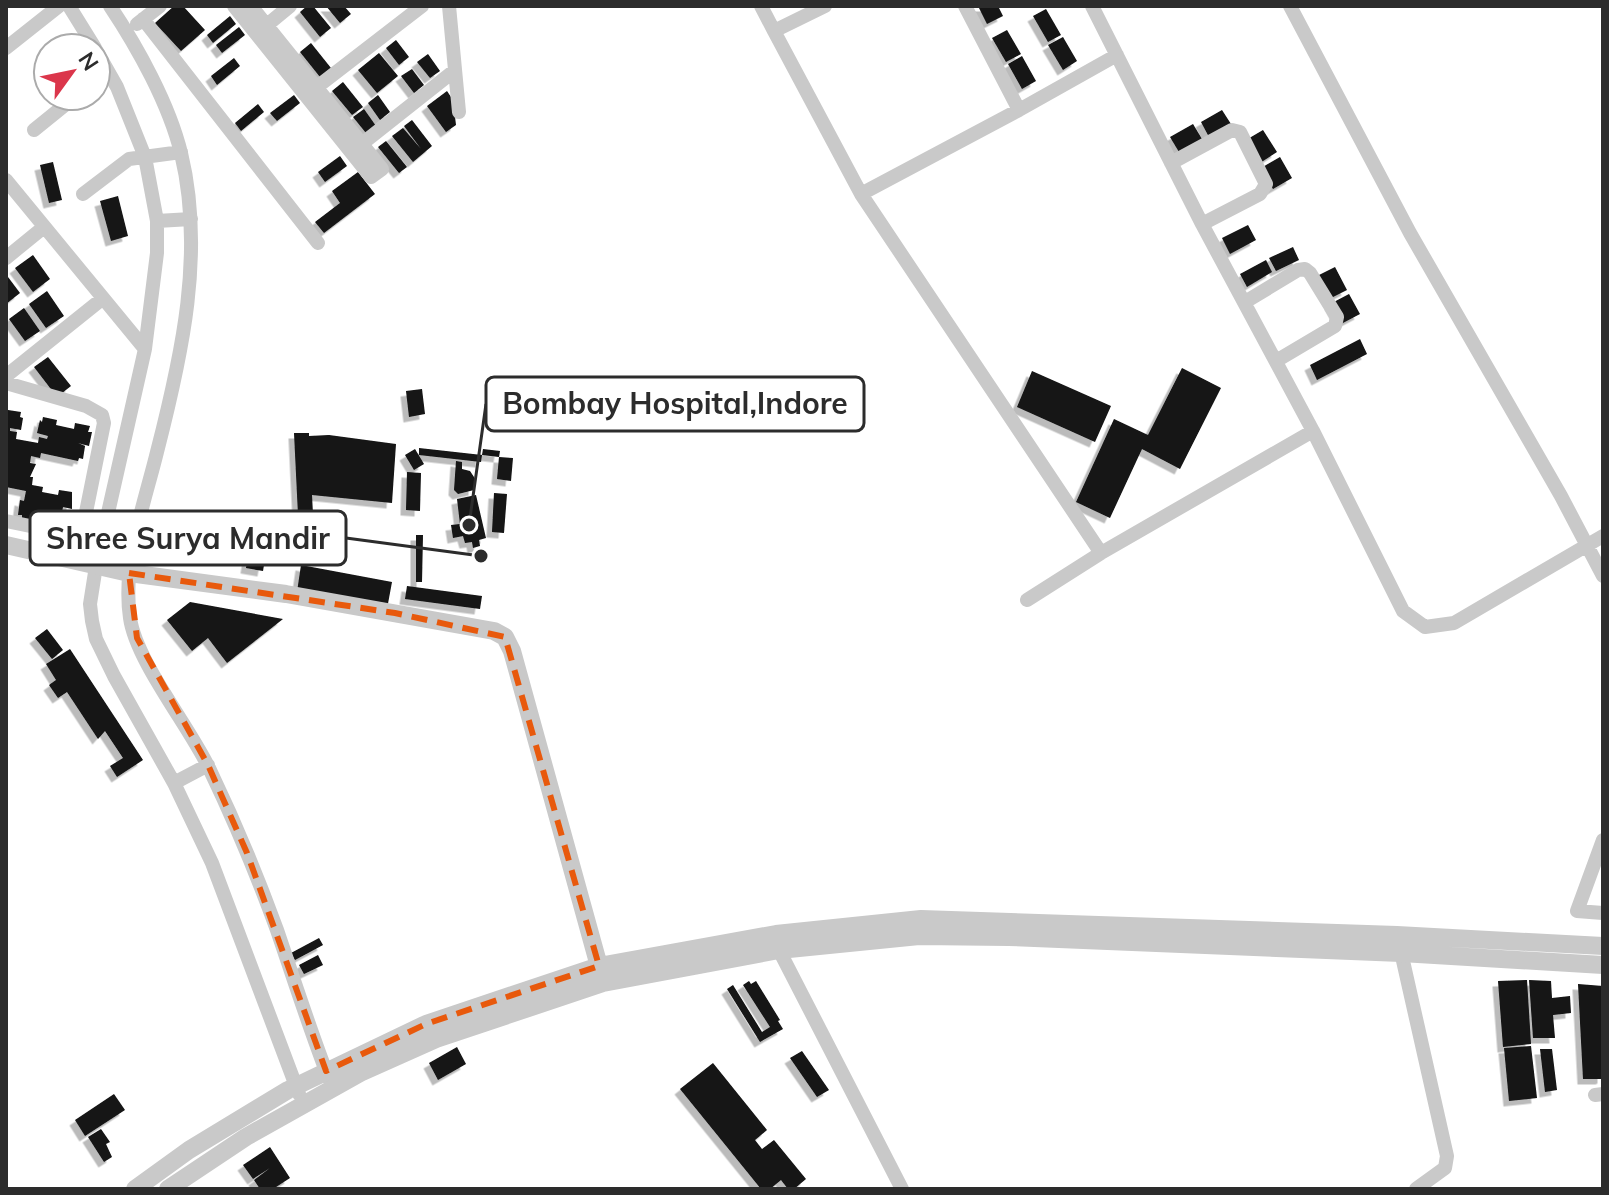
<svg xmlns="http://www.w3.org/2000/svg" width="1609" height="1195" viewBox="0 0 1609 1195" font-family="Mulish,sans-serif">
<defs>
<filter id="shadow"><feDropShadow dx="-5.5" dy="5.5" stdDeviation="0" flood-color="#0004"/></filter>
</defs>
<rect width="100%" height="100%" fill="#fff"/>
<!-- building -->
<path fill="#131313" filter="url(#shadow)" d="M174,6H183L205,30L181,51L155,23Z
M307,6H313L331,28L320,37L300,12Z
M326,6H344L351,14L340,23Z
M978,6H998L1003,16L987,24Z
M1046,9L1061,35L1048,42L1033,16Z
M230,16L236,24L213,43L207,35Z
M239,27L245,35L222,53L216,45Z
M1007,30L1021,54L1006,62L992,38Z
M1063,37L1077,61L1063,70L1048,45Z
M396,40L409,57L399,65L386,48Z
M311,43L331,68L320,77L300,52Z
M379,53L398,76L377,93L358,70Z
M428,54L440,71L430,78L417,62Z
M1022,56L1036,81L1022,89L1008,64Z
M234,58L240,66L217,85L211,76Z
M412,69L424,85L414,93L401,76Z
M343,82L363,107L352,115L332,91Z
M447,91L453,100L456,125L446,132L427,106Z
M294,95L300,103L277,121L270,113Z
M378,95L390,112L380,120L368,103Z
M258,104L264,112L241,131L235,123Z
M364,109L376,126L366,133L353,117Z
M1222,110L1231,124L1209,137L1201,122Z
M412,120L432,146L413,162L392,136L403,128L421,149L404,126Z
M1193,124L1202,139L1179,152L1170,137Z
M1263,130L1277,152L1260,163L1246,140Z
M386,141L407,167L399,173L378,147Z
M340,156L347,166L325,182L318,172Z
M1280,157L1292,178L1273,189L1261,168Z
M53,162L62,200L49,203L40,165Z
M358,172L375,194L324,233L315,222L340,203L332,191Z
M118,196L128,236L111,241L100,201Z
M1248,225L1256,240L1230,254L1222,238Z
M1293,247L1299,260L1276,271L1269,258Z
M33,255L50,279L33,292L15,268Z
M1266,260L1272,272L1247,287L1240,274Z
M1335,267L1347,290L1329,299L1317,276Z
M8,277L20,293L6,304V279Z
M47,291L64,316L46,328L29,304Z
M1349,294L1360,314L1341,324L1330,304Z
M24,308L40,331L25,341L9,319Z
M1360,339L1367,354L1317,380L1310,365Z
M48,357L71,386L57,397L34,367Z
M1182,368L1221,388L1180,469L1142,449L1110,518L1076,502L1114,419L1148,435Z
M1032,371L1111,406L1095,442L1017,407Z
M422,389L425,414L409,417L406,391Z
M8,410L21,412L20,417L23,418L21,430L10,428V431L17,432L16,439L38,443L39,437L47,439L48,436L37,433L40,420L42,422L43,417L57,420L56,425L74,429L75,423L90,426L88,432H92L89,446L78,443L85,446L83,459L79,458L78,461L41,453L40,458L31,456L30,463L36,464L30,477H33L32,485L43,487L42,492L58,495L59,490L72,492V509L63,507L62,512L72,514L70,526L66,524L65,528L54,526L55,520L35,516L34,521L22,519V515H18L20,500L24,501L26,491L6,487Z
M294,433H309V436L329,435L396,444L392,503L312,495L313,514L298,515Z
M419,448L482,455L483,449L500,451L499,457L482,455L481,462L419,455Z
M415,449L424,464L414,470L405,455Z
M499,457L513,458L511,481L497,479Z
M456,461L462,462V469L470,471L474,477V490L458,494L454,490Z
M407,472L421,473L420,511L406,510Z
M494,493L507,494L504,533L492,532Z
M476,495L486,538L479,540L480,546L473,548L472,542L465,543L463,536L453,538L451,525L460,524L457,499Z
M416,535H423L422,582H416Z
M251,538L268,541L263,571L246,568Z
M301,565L392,582L387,609L297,592Z
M407,586L482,596L480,609L405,599Z
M190,602L283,619L227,663L208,638L192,651L167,620Z
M47,629L63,650L52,659L35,638Z
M70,649L143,760L117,777L110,766L123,758L105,731L98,739L67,692L58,698L49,685L56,680L46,664Z
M319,938L323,945L295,960L291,953Z
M318,955L323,965L304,974L299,965Z
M1527,980L1531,1044L1503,1047L1498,981Z
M1529,980L1551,981L1552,998L1570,996L1571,1013L1553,1015L1555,1038H1533Z
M749,981L751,984L756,981L780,1020L778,1021L783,1029L760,1042L727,989L733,985L762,1032L770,1027L743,985Z
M1578,984L1603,986V1078L1601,1079H1583Z
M1531,1046L1537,1098L1509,1101L1504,1048Z
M457,1047L466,1064L438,1080L429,1063Z
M1540,1049H1552L1557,1090L1545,1092Z
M802,1051L829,1090L817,1097L790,1058Z
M713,1063L767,1130L755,1140L762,1149L774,1140L806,1179L794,1189H788L781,1180L770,1189H761L680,1089Z
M114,1094L125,1110L85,1136L75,1120Z
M101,1129L110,1142L106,1144L112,1157L104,1162L88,1137Z
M270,1147L290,1178L273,1189H260L254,1180L270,1168L253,1179L243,1165Z"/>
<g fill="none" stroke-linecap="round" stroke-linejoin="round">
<!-- minor -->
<path stroke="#c9c9c9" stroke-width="14" d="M69,6L95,48
M110,6C138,48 169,104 181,153C205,252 182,355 157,452C144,505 122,563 130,618C136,661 189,726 209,768C234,820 257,875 277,930C294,980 310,1030 329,1079
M234,6L371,177L382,169L251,6
M449,6L459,112
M761,6L774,31L825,6
M965,6L1019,110L1117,55
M1092,6L1202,224L1313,431L1403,611L1425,627L1454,623L1603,536
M1290,6L1410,233L1561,496L1603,576
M143,19L318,243
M137,24L160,6
M267,25L290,6
M774,31L861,194L1101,553
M6,48L59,6
M96,50L117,87L145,157L157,221V253L145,349L96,566L90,604L92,621L96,639L114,676L174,783L212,863L299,1094
M317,87L422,6
M34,130L76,96
M363,143L454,71
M1171,163L1232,130L1240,132L1266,184L1260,194L1202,224
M6,180L145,349
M83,194L129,159L181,152
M861,194L1019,110
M157,221L191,219
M6,258L44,227
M1245,302L1298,270L1305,269L1310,273L1337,317L1335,326L1276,361
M6,376L102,299
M6,383L86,406L102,415L104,423L81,537
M6,521L88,538
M1027,600L1101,553L1313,431
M174,783L208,765
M1603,840L1577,911L1603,913
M778,942L779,950L902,1189
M1399,943L1447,1156L1445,1168L1416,1189
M1595,1095L1603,1094"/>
<!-- tertiary -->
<path stroke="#c9c9c9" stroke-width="18" d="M6,545L129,573L286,594L494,631L505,637L512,651L602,977
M135,1189L189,1150L288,1090L426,1024L599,966L776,934L921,919L1397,935L1603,946
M168,1189L246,1137L362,1072L436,1039L603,983L779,950L919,936L1009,937L1401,953L1603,965"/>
</g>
<!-- marked area -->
<path fill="none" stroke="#e8590c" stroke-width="6" stroke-dasharray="16 10" stroke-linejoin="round" d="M129,573L395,613L505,637L599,966L426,1024L326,1071L247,853L208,765L137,638Z"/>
<!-- callouts -->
<path fill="none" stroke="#2c2c2c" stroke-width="3" d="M469 525L486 404M481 556L346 538"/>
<g fill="#2c2c2c" stroke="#fff" stroke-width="3">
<circle cx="469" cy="525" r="8"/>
<circle cx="481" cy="556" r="8"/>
</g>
<g fill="#fff" stroke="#2c2c2c" stroke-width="3">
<rect x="486" y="377" width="378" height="54" rx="8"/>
<rect x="30" y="511" width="316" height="54" rx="8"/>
</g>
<g font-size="30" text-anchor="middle" font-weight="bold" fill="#2c2c2c">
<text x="675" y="414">Bombay Hospital,Indore</text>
<text x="188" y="549">Shree Surya Mandir</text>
</g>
<!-- border -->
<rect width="1609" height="1195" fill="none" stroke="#2c2c2c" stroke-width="16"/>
<!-- north arrow -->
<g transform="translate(72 72) rotate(57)"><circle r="38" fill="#ffffff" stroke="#ababab" stroke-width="2"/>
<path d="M0-6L14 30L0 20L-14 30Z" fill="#db364b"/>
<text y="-12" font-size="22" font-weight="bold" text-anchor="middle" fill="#2c2c2c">N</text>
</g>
</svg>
